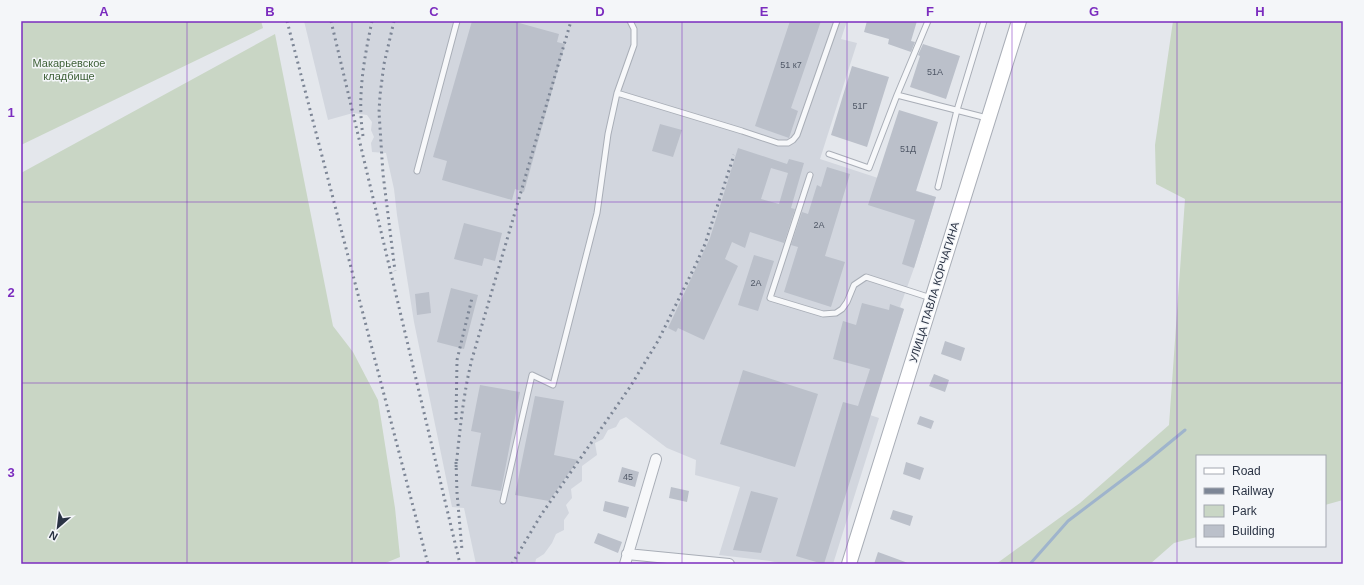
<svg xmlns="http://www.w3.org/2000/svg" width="1364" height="585" viewBox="0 0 1364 585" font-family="Arial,sans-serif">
<rect width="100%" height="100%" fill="#e4e7ec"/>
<!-- built -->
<path fill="#d2d6de" d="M304,21H847L841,39L857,43L820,159L936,197L914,268L900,307L904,309L870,415L879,418L833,564H783L770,561L719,555L740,487L695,475L696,460L667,448L626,417L620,420L616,427L608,430L603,439L595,443L597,455L582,466V481L571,489L572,498L566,505L569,513L564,520V530L556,534L552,543L544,554L536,559L535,564H476L464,508L452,507L414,322L397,215L394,189L386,153L372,152L371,143L374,137L371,130L372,122L367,115L353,113L328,120Z"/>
<!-- green -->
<path fill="#c9d6c5" d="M21,21H261L263,28L21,145Z
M1173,21H1343V500L1325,505V456H1197V537L1174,543L1150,564H996L1080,503L1169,425L1185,199L1156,184L1155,145Z
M275,34L333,326L353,352L378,400L395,508L400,557L383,564H21V173Z"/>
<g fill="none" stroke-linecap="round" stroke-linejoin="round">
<!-- stream -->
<path stroke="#9fb4cc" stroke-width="3" d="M1002,564H1030L1068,521L1146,462L1185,430"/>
</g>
<!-- building -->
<path fill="#bbc0ca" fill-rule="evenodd" d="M472,21H512L559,34L557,42L565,44L524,192L515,189L512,200L442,180L447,161L433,157Z
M790,21H821L791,108L798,111L789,138L755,126Z
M867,21H917L911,41L915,42L911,52L888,44L889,39L864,32Z
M923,44L960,56L946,99L910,87L920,56L918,55Z
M852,66L889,77L867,147L831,135Z
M899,110L938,122L916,191L936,197L914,268L902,264L915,220L868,205Z
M660,124L682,130L673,157L652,151Z
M738,148L787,164L789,159L804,163L791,208L795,209L784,243L750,232L745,248L732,242L725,259L738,266L704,340L678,328L676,332L668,328L710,238ZM771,168L788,173L779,204L761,199Z
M827,167L850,174L825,256L845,262L831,307L784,292L798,247L791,245L802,212L808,214L817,185L821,187Z
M464,223L502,233L495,261L484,258L482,266L454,259Z
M754,255L774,261L758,311L738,305Z
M451,288L478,295L464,349L437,342Z
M429,292L431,313L417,315L415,294Z
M862,303L889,310L890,304L904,309L824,564H823L796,556L843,402L858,406L870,369L833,359L843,321L856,325Z
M945,341L965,348L961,361L941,354Z
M743,370L818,394L795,467L720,444Z
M934,374L949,380L945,392L929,386Z
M480,385L520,392L501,491L471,486L481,433L471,431Z
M535,396L564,401L554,455L578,460L549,501L515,495Z
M920,416L934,421L931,429L917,424Z
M906,462L924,468L920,480L903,474Z
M622,467L639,472L635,487L618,482Z
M671,487L689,491L687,502L669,498Z
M751,491L778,498L761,553L733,550Z
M605,501L629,507L626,518L603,511Z
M893,510L913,516L910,526L890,519Z
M598,533L622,542L618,553L594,543Z
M878,552L908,563L907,564H874Z"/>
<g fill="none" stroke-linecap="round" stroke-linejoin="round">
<!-- service casing -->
<g stroke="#a9aeb7" stroke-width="7">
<path id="service" d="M617,93L742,131L778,143H788L793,140L797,135L837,21
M897,95L928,21
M829,154L869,168L897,95L987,118
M417,171L457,21
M810,175L770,298L823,314L836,313L842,309L847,302L854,285L866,277L931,298
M938,187L957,110L984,21
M503,501L532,375L553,385L597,213L608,134L617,93L634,45V29L630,21"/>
</g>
<!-- minor casing -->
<g stroke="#a9aeb7" stroke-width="12">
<path id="minor" d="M627,554L729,564
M625,564L656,459"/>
</g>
<!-- secondary casing -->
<g stroke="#a9aeb7" stroke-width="16">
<path id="secondary" d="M849,564L1019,21"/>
</g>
<!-- service -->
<use href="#service" stroke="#f7f8fa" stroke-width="5"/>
<!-- minor -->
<use href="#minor" stroke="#f7f8fa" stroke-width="10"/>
<!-- secondary -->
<use href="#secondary" stroke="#fff" stroke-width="14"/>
<!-- rail -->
<path stroke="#7d8696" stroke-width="3" stroke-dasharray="2 4" stroke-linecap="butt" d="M287,21L428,564
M331,21L460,564
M394,21L384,64L380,95L379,112L383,174L395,271
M363,136C357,97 364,59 372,21
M456,420L457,360L472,298
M456,462L457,493L462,550
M456,467C460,430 463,395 472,359L571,21
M512,564L541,515L630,387L658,341L697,262L705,244L734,155"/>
</g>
<!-- grid -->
<path fill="none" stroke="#7b2cbf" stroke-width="1" stroke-opacity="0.55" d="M187,21V564M352,21V564M517,21V564M682,21V564M847,21V564M1012,21V564M1177,21V564M21,202H1343M21,383H1343"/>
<g text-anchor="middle" stroke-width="3" stroke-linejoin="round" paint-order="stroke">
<!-- number labels -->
<g font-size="9" fill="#4f5766">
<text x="791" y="68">51 к7</text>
<text x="935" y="75">51А</text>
<text x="860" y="109">51Г</text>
<text x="908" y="152">51Д</text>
<text x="819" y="228">2А</text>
<text x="756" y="286">2А</text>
<text x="628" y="480">45</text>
</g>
<!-- park labels -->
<g font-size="11" fill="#3f6138" stroke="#f4f6f9">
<text x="69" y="67">Макарьевское<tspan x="69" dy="13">кладбище</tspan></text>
</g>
<!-- street labels -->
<g font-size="11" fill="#2b3445" stroke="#f4f6f9">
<text transform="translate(934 292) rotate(-73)" y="4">УЛИЦА ПАВЛА КОРЧАГИНА</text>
</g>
</g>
<!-- border -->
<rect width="1364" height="585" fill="none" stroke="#f4f6f9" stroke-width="44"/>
<!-- legend -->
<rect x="1196" y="455" width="130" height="92" fill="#f4f6f9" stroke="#a4a8b1"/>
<rect x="1204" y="468" width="20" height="6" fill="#ffffff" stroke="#a4a8b1"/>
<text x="1232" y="475" font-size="12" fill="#2b3445">Road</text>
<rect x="1204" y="488" width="20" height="6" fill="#7d8696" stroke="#a4a8b1"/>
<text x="1232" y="495" font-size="12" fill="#2b3445">Railway</text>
<rect x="1204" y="505" width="20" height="12" fill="#c9d6c5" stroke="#a4a8b1"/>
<text x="1232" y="515" font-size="12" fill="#2b3445">Park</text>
<rect x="1204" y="525" width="20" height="12" fill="#bbc0ca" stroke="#a4a8b1"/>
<text x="1232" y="535" font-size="12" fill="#2b3445">Building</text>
<!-- north arrow -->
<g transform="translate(58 527) rotate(208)" stroke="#f4f6f9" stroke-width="3" paint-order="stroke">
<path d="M0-3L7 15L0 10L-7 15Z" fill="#2b3445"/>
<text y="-6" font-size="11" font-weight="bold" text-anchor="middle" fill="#2b3445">N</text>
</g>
<rect x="22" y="22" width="1320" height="541" fill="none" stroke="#7b2cbf" stroke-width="1.5"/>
<g font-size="13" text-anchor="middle" font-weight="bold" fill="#7b2cbf">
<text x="104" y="16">A</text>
<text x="270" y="16">B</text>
<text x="434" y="16">C</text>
<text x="600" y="16">D</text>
<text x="764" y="16">E</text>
<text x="930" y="16">F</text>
<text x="1094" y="16">G</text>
<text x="1260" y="16">H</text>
<text x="11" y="117">1</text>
<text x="11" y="297">2</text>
<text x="11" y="477">3</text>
</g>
</svg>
